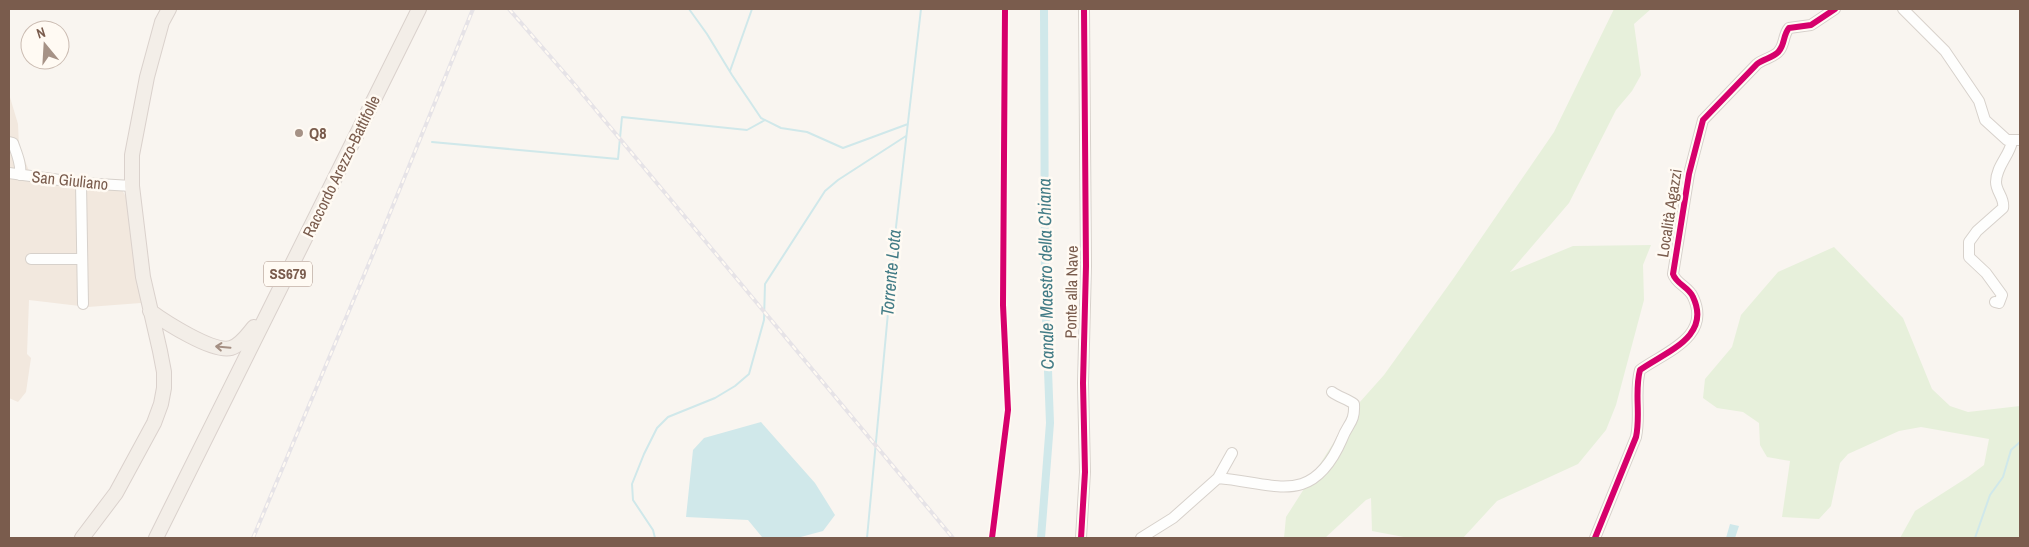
<svg xmlns="http://www.w3.org/2000/svg" width="2029" height="547" viewBox="0 0 2029 547" font-family="'Archivo Narrow',sans-serif">
<rect width="100%" height="100%" fill="#f9f5f0"/>
<!-- residential -->
<path fill="#f2e8de" d="M9,94L18,124L19,146L29,171L117,181L126,197L141,303L88,307L29,300L27,354L31,358L26,392L18,402L9,398Z"/>
<!-- green -->
<path fill="#e7f0db" d="M1614,9H1651L1634,24L1641,75L1632,91L1616,110L1569,203L1510,272L1573,246L1651,245L1643,265L1644,300L1616,405L1606,430L1578,464L1497,501L1463,538H1409L1372,531L1371,498L1366,500L1325,538H1284L1286,517L1359,403L1384,375L1453,279L1554,132Z
M1834,247L1903,318L1932,389L1950,406L1968,412L2020,406V538H1900L1915,511L1968,477L1984,465L1989,439L1921,427L1899,431L1848,454L1840,463L1831,506L1819,519L1782,517L1790,461L1767,457L1760,445L1759,423L1743,412L1717,408L1703,398L1705,379L1732,347L1741,315L1778,272Z"/>
<!-- water -->
<path fill="#d0e8ea" d="M761,422L815,483L835,515L823,531L797,538L762,537L748,520L686,517L693,450L704,438Z
M1730,524L1739,526L1735,538H1726Z"/>
<g fill="none" stroke-linecap="round" stroke-linejoin="round">
<!-- stream -->
<path stroke="#d0e8ea" stroke-width="2" d="M689,9L707,34L732,75L761,118L781,128L807,132L843,148L908,124
M730,71L752,9
M432,142L618,159L622,117L747,130L765,120
M655,538L653,530L633,500L632,484L644,454L657,428L668,417L715,398L735,386L749,374L764,320L765,284L825,191L838,180L906,136
M867,538L896,227L921,9
M1975,538L1990,495L2003,477L2011,450L2020,442"/>
<!-- canal -->
<path stroke="#d0e8ea" stroke-width="8" d="M1041,538L1050,423L1045,291L1044,9"/>
<!-- minor casing -->
<g stroke="#d7d1cb" stroke-width="12">
<path id="minor" d="M1903,9L1945,51L1979,101L1985,120L2007,140H2020
M9,142L13,143C16,152 22,165 20,175
M9,173L81,183L132,186
M81,183L83,304
M31,259H82
M1995,302L1999,303L2002,295L1986,273L1969,257V242L1977,231L2003,208C2005,198 1996,192 1996,182C1996,167 2009,156 2012,142
M1218,478C1275,483 1312,508 1342,439C1348,423 1355,423 1354,404C1347,399 1339,397 1332,392
M1081,538L1085,472L1083,383L1086,266L1084,9
M1141,538L1173,518L1218,478L1232,453
M1595,538L1636,437C1641,414 1634,392 1640,370C1665,352 1712,337 1693,297C1689,287 1676,284 1673,274L1689,174L1703,120L1757,64C1763,59 1775,57 1779,51C1785,44 1783,35 1789,28L1811,25L1835,9"/>
</g>
<!-- major casing -->
<g stroke="#dad1cc" stroke-width="16">
<path id="major" d="M150,311C165,322 213,353 231,348C241,345 248,334 254,327
M82,538L116,493L154,423L161,404L164,388V372L160,351L143,277L132,186V155L147,77L162,22L169,9
M156,538L419,9"/>
</g>
<!-- minor -->
<use href="#minor" stroke="#fefefd" stroke-width="10"/>
<!-- major -->
<use href="#major" stroke="#f3eee8" stroke-width="14"/>
<!-- rail casing -->
<g stroke="#e6e3e7" stroke-width="4">
<path id="rail" d="M509,9L575,85L953,538
M253,538L381,235L473,9"/>
</g>
<!-- rail -->
<use href="#rail" stroke="#fffaf3" stroke-width="2" stroke-dasharray="5.5" stroke-linecap="butt"/>
<!-- cycleway casing -->
<g stroke="#fffaf3" stroke-width="9">
<path id="cycleway" d="M992,538L1008,410L1003,305L1005,9
M1081,538L1085,472L1083,383L1086,266L1084,9
M1595,538L1636,437C1641,414 1634,392 1640,370C1665,352 1712,337 1693,297C1689,287 1676,284 1673,274L1689,174L1703,120L1757,64C1763,59 1775,57 1779,51C1785,44 1783,35 1789,28L1811,25L1835,9"/>
</g>
<!-- cycleway -->
<use href="#cycleway" stroke="#d6006c" stroke-width="6"/>
</g>
<!-- one-way arrows -->
<defs><path id="oneway-shaft" d="M-6 0H5M1.5-3L5.5 0L1.5 3" fill="none" stroke-width="1.6" stroke-linecap="round" stroke-linejoin="round" transform="scale(1.25)"/></defs>
<use stroke="#a48f83" href="#oneway-shaft" transform="translate(223 347) rotate(-175)"/>
<!-- markers -->
<circle fill="#a69286" stroke="#fffaf3" stroke-width="2" cx="299" cy="133" r="5"/>
<g text-anchor="middle" stroke-width="5" stroke-linejoin="round" paint-order="stroke">
<!-- shield labels -->
<rect fill="#fffaf3" stroke="#a28b7f" stroke-width="1" x="264" y="261.5" width="48" height="25" rx="4"/>
<g font-size="15" font-weight="bold" fill="#7a5c4d">
<text x="288" y="279">SS679</text>
</g>
<!-- poi labels -->
<g font-size="16" font-weight="bold" fill="#7a5c4d" stroke="#fffaf3" text-anchor="start">
<text x="309" y="139">Q8</text>
</g>
<!-- street labels -->
<g font-size="16" fill="#7a5c4d" stroke="#fffaf3">
<text transform="translate(341 166) rotate(-64)" y="6">Raccordo Arezzo-Battifolle</text>
<text transform="translate(70 180) rotate(6)" y="6">San Giuliano</text>
<text transform="translate(1669 213) rotate(-81)" y="6">Località Agazzi</text>
<text transform="translate(1071 292) rotate(-89)" y="6">Ponte alla Nave</text>
</g>
<!-- water labels -->
<g font-size="18" font-style="italic" fill="#437c86" stroke="#fffaf3">
<text transform="translate(891 273) rotate(-85)" y="6">Torrente Lota</text>
<text transform="translate(1046 274) rotate(-91)" y="6">Canale Maestro della Chiana</text>
</g>
</g>
<!-- border -->
<rect width="2029" height="547" fill="none" stroke="#7a5c4d" stroke-width="20"/>
<!-- north arrow -->
<g transform="translate(45 45) rotate(342)"><circle r="24" fill="#fffaf3" stroke="#cabbb1"/>
<path d="M0-4L9 19L0 12L-9 19Z" fill="#a69286"/>
<text y="-8" font-size="14" font-weight="bold" text-anchor="middle" fill="#7a5c4d">N</text>
</g>
</svg>
